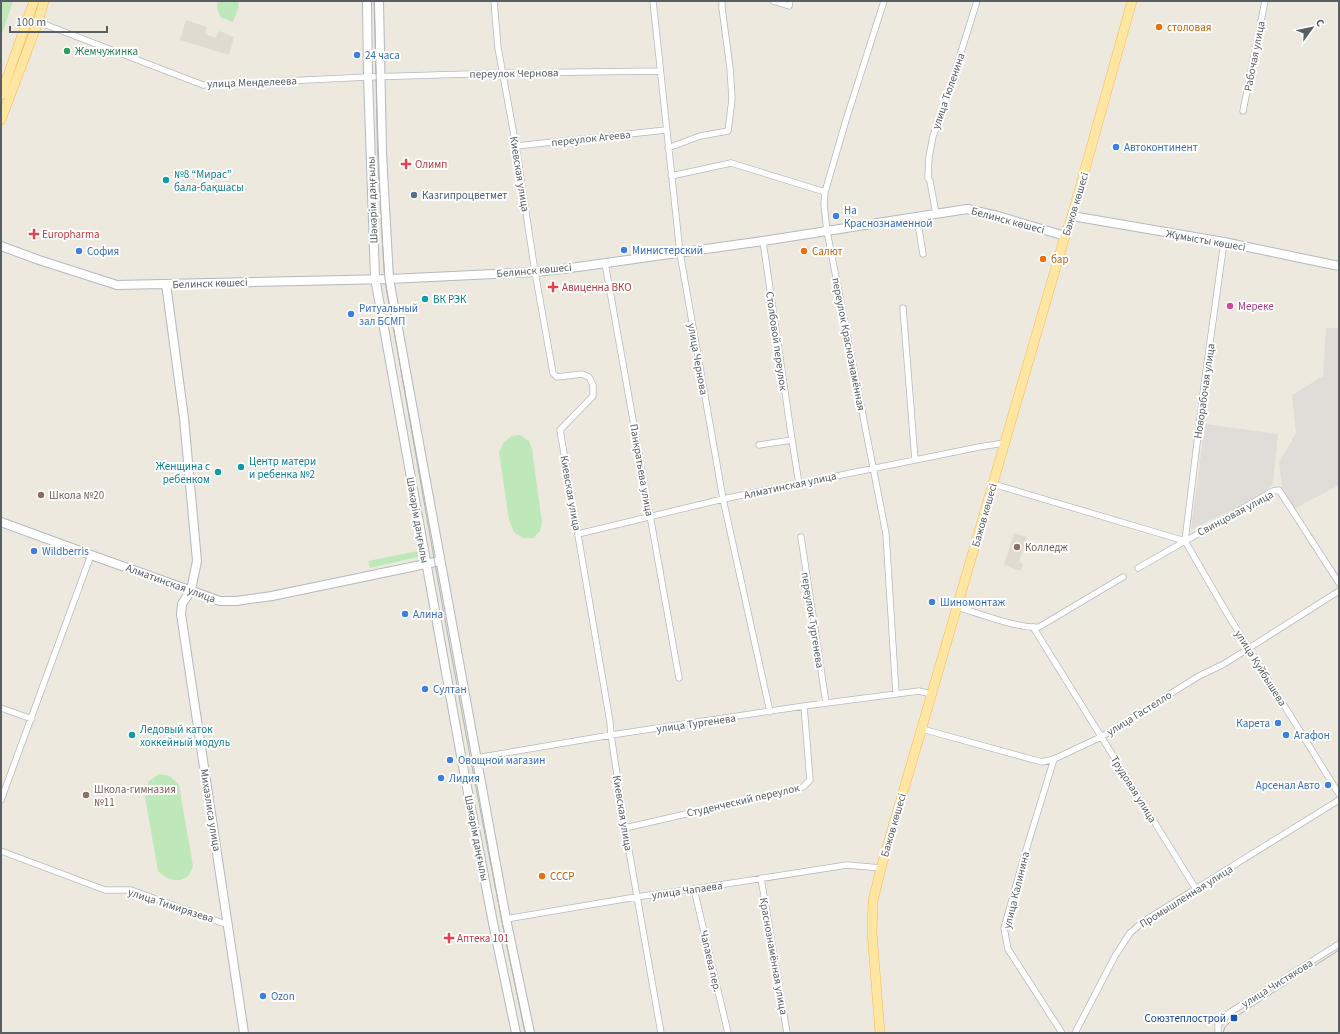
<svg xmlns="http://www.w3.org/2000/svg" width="1340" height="1034" viewBox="0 0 1340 1034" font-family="'Source Sans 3',sans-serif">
<rect width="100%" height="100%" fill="#ede9df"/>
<!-- industrial -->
<path fill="#e0dcd7" d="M1326,328H1339V485L1294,509L1283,493L1279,463L1296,433L1292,395L1323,376Z
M1205,424L1278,434L1273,483L1265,492L1249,501L1191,530Z"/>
<!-- education -->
<path fill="#e0dad0" d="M186,20L207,27L205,34L216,38L219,31L234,37L229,55L180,40Z
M1014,533L1027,537L1019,562L1023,564L1021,571L1004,565Z"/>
<!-- green -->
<path fill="#bee8b9" d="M1,1H13L1,37Z
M218,1H239L238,9L233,22L220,17L217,7Z
M520,435L529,441L532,449L542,523L540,531L533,538H523L514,532L509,520L499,452L504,442L512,436Z
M418,551V557L370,568L368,561Z
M159,774L170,776L179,785L193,866C192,868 191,872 189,875C179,885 166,879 158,871L145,797L149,781Z"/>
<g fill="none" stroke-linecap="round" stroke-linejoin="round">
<!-- street casing -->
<g stroke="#b5b9be" stroke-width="7">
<path id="street" d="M494,1L498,48L516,146L535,272L553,373L557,377L582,374L589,377L593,385V396L560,430L610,722L611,735L625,828L661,1033
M653,1L680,253L723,499L770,712
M773,1L789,6L790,1
M884,1L846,120L825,192L824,205L827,231L886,534L896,694
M36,21L203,85L368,77L503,73L660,71
M1243,111L1265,1
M516,146L666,130
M668,148L700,136L728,131L732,99L730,68L722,8V1
M671,176L731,163L825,192
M936,214L930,181L928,178L929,157L933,136L941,116L977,1
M917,217L923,254
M763,241L792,440L799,484
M605,263L679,678
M903,308L915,460
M759,445L792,440
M993,484L1185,541
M578,534L723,499L979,447L1004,443
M801,537L826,703
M1185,541L1205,378L1224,242
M1185,541L1228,615L1339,794
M1138,568L1273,491L1279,490L1339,583
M957,607C978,613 1019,629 1039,627L1123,577
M1033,627L1196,889
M1,708L32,719
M922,729L1042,762L1054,759L1101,737L1199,676L1224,664L1339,591
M476,758L611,735L804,706L919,691L931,694
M1054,759L1026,850L1004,928L1008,949L1062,1033
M1,800L91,555
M625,828L803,787L810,780L804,706
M1,851L105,890H131L228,925
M761,878L787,1033
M694,889L728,1033
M506,919L636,897L694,889L847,865L881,868
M1075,1033L1115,956L1130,933L1144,921L1339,800
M1218,1033V1025L1229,1013L1339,944"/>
</g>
<!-- secondary casing -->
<g stroke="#b3b9be" stroke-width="10">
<path id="secondary" d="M367,1L368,77L375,278L462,761L493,923L516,1033
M379,1L382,153L389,279L506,919L530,1033
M1072,216L1224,242L1339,266
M1,246L39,260L117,285L389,279L535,272L563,269L763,241L967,209L998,216L1065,236
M166,284L184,418L197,561L191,590L182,604L181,614L244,1033
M1,522L91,555L220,601H236L272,596L440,561"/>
</g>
<!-- primary casing -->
<g stroke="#ffb847" stroke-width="10">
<path id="primary" d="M1,95L34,1
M1,120L38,22L44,1
M880,1033L872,932L873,901L881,868L1065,236L1072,216L1132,1"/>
</g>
<!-- street -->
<use href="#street" stroke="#fff" stroke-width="5.5"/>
<!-- secondary -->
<use href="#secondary" stroke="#fff" stroke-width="8"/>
<!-- primary -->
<use href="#primary" stroke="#ffe6a3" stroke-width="9"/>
<!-- tram -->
<path stroke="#b2b3b3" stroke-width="1" d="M374,1C377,94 378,186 385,279C429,530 472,783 525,1033
M1223,1033L1225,1027L1234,1018L1339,950"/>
</g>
<!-- markers -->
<g fill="#e8710a" stroke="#fff" stroke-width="1.5">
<circle cx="1159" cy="27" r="4"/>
<circle cx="804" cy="251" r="4"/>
<circle cx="1043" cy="259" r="4"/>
<circle cx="542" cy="876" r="4"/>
</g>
<circle fill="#2e9e5b" stroke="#fff" stroke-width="1.5" cx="67" cy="51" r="4"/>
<g fill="#3f7fe0" stroke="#fff" stroke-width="1.5">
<circle cx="357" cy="55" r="4"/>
<circle cx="1116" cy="147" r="4"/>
<circle cx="836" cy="216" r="4"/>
<circle cx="624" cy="250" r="4"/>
<circle cx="79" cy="251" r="4"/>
<circle cx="351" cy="314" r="4"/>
<circle cx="34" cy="551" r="4"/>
<circle cx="932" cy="602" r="4"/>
<circle cx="405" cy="614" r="4"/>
<circle cx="425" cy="689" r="4"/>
<circle cx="1278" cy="723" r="4"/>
<circle cx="1286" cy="735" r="4"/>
<circle cx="450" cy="760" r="4"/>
<circle cx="441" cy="778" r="4"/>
<circle cx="1328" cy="785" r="4"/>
<circle cx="263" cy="996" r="4"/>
</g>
<g fill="#e0444e" stroke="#fff" stroke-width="1.5">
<path d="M404 158h4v4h4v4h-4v4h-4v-4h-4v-4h4z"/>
<path d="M32 228h4v4h4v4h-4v4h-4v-4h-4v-4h4z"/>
<path d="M551 281h4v4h4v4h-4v4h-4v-4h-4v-4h4z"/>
<path d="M447 932h4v4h4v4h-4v4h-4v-4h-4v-4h4z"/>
</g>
<g fill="#0f9aa8" stroke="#fff" stroke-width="1.5">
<circle cx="166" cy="180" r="4"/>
<circle cx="425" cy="299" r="4"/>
<circle cx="241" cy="467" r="4"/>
<circle cx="218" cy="472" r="4"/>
<circle cx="132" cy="735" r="4"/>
</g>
<circle fill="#5c6f8a" stroke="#fff" stroke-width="1.5" cx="414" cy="195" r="4"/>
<circle fill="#d1479c" stroke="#fff" stroke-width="1.5" cx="1230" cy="306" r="4"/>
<g fill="#8d6e63" stroke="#fff" stroke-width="1.5">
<circle cx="41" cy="495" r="4"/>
<circle cx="1017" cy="547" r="4"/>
<circle cx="86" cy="795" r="4"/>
</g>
<rect fill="#1a4fb4" stroke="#fff" stroke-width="1.5" x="1230" y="1014" width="8" height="8" rx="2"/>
<g text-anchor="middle" stroke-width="4" stroke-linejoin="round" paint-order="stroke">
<!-- food labels -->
<g font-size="11" fill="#c56008" stroke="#fff" text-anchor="start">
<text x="1167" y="31">столовая</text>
<text x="812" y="255">Салют</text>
<text x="1051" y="263">бар</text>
<text x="550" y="880">СССР</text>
</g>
<!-- leisure labels -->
<g font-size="11" fill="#27864d" stroke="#fff" text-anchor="start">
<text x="75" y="55">Жемчужинка</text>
</g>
<!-- shop labels -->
<g font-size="11" fill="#366cbe" stroke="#fff" text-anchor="start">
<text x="365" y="59">24 часа</text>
<text x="1124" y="151">Автоконтинент</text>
<text x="844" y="214">На<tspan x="844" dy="13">Краснознаменной</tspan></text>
<text x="632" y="254">Министерский</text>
<text x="87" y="255">София</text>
<text x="359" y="312">Ритуальный<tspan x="359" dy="13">зал БСМП</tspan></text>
<text x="42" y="555">Wildberris</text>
<text x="940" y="606">Шиномонтаж</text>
<text x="413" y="618">Алина</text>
<text x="433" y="693">Султан</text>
<text x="1270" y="727" text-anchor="end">Карета</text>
<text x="1294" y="739">Агафон</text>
<text x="458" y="764">Овощной магазин</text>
<text x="449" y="782">Лидия</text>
<text x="1320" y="789" text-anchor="end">Арсенал Авто</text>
<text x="271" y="1000">Ozon</text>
</g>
<!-- street labels -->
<g font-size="11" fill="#585e62" stroke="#fff">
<text transform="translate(1254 56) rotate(-79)" y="4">Рабочая улица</text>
<text transform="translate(514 73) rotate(-1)" y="4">переулок Чернова</text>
<text transform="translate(252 82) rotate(-2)" y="4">улица Менделеева</text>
<text transform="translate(948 91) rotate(-71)" y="4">улица Тюленина</text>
<text transform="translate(591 138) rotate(-6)" y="4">переулок Агеева</text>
<text transform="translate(520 174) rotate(81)" y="4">Киевская улица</text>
<text transform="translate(372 200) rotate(-92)" y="4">Шәкәрім даңғылы</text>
<text transform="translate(1075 204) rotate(-73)" y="4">Бажов көшесі</text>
<text transform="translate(1008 220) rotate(15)" y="4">Белинск көшесі</text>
<text transform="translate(1206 240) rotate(10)" y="4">Жұмысты көшесі</text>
<text transform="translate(534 270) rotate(-5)" y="4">Белинск көшесі</text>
<text transform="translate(210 283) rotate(-2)" y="4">Белинск көшесі</text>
<text transform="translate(777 341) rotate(82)" y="4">Столбовой переулок</text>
<text transform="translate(849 344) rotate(79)" y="4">переулок Краснознамённая</text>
<text transform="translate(698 359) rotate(80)" y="4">улица Чернова</text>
<text transform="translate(1204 391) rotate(-82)" y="4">Новорабочая улица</text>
<text transform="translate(642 470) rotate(80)" y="4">Панкратьева улица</text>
<text transform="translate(790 485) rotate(-12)" y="4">Алматинская улица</text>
<text transform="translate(571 493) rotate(80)" y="4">Киевская улица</text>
<text transform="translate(1235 513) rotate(-28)" y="4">Свинцовая улица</text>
<text transform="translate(984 515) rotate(-74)" y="4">Бажов көшесі</text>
<text transform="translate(418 520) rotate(80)" y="4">Шәкәрім даңғылы</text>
<text transform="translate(171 583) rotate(20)" y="4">Алматинская улица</text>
<text transform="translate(813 620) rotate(81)" y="4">переулок Тургенева</text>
<text transform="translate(1261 668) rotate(58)" y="4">улица Куйбышева</text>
<text transform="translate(1139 713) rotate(-32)" y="4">улица Гастелло</text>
<text transform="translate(696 723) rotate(-8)" y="4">улица Тургенева</text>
<text transform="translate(1134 789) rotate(58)" y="4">Трудовая улица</text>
<text transform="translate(743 800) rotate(-13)" y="4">Студенческий переулок</text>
<text transform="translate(211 810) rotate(81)" y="4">Михаэлиса улица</text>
<text transform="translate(623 813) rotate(81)" y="4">Киевская улица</text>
<text transform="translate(893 825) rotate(-74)" y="4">Бажов көшесі</text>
<text transform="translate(477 838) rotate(79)" y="4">Шәкәрім даңғылы</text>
<text transform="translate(687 890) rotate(-8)" y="4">улица Чапаева</text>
<text transform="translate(1016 890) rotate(-76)" y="4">улица Калинина</text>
<text transform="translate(1186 896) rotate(-32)" y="4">Промышленная улица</text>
<text transform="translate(171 905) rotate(18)" y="4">улица Тимирязева</text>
<text transform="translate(774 956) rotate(80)" y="4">Краснознамённая улица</text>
<text transform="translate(711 961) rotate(77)" y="4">Чапаева пер.</text>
<text transform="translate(1277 983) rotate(-32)" y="4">улица Чистякова</text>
</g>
<!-- health labels -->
<g font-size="11" fill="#be3a42" stroke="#fff" text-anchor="start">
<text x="415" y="168">Олимп</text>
<text x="42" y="238">Europharma</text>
<text x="562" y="291">Авиценна ВКО</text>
<text x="457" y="942">Аптека 101</text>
</g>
<!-- culture labels -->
<g font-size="11" fill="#0d838f" stroke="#fff" text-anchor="start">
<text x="174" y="178">№8 “Мирас”<tspan x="174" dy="13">бала-бақшасы</tspan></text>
<text x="433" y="303">ВК РЭК</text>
<text x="249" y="465">Центр матери<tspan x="249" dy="13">и ребенка №2</tspan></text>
<text x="210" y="470" text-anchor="end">Женщина с<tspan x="210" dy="13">ребенком</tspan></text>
<text x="140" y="733">Ледовый каток<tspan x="140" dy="13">хоккейный модуль</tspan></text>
</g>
<!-- service labels -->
<g font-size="11" fill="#4e5e75" stroke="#fff" text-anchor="start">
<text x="422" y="199">Казгипроцветмет</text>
</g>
<!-- hotel labels -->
<g font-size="11" fill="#b23c85" stroke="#fff" text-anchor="start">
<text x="1238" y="310">Мереке</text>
</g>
<!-- education labels -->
<g font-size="11" fill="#785e54" stroke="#fff" text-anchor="start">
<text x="49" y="499">Школа №20</text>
<text x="1025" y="551">Колледж</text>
<text x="94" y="793">Школа-гимназия<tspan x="94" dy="13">№11</tspan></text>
</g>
<!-- transit labels -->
<g font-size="11" fill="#164399" stroke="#fff" text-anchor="end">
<text x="1226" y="1022">Союзтеплострой</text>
</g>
</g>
<!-- border -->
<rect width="1340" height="1034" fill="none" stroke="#585e62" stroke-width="4"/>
<!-- north arrow -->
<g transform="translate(1312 28) rotate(57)" stroke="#ffffff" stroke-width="3" paint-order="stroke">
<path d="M0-3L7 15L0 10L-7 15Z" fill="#585e62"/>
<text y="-6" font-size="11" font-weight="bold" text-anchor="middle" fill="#585e62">С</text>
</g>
<!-- scale -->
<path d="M10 26v6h97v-6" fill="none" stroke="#585e62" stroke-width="2"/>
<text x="16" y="26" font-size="12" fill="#585e62" stroke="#ffffff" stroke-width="3" paint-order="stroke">100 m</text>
</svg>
